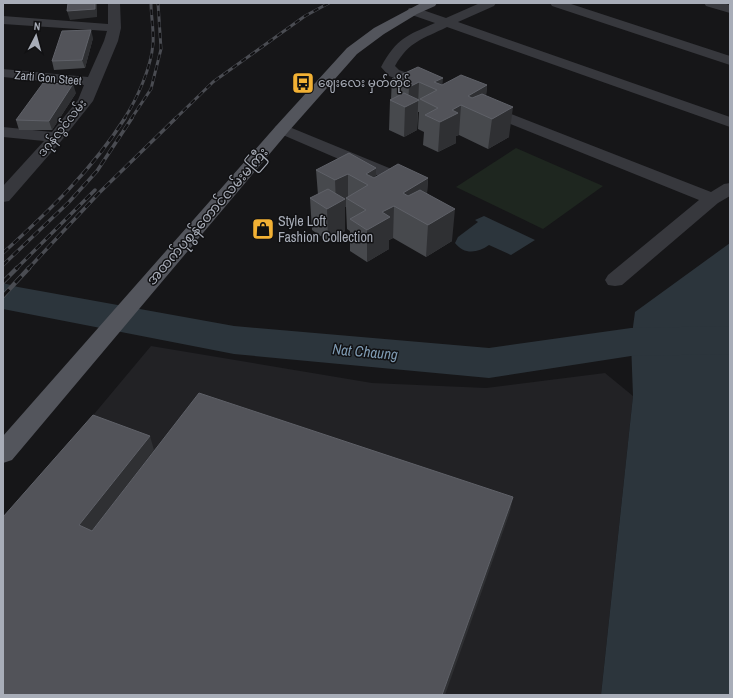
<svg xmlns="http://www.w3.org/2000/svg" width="733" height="698" viewBox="0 0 733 698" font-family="'Archivo Narrow','Noto Sans Myanmar',sans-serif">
<rect width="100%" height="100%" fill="#161618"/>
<!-- built -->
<path fill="#222225" d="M151,346L372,383L486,388L605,373L633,396L601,695H3V523Z"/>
<!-- green -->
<path fill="#1e261f" d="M516,148L603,186L543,229L456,187Z"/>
<!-- water -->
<path fill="#2c353c" d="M484,216L535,240L511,255L489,245C478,253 464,255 455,243L458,237L478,222L475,220Z
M730,243V695H601L633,396L631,342L635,312Z"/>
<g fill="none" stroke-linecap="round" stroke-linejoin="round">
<!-- river -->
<path fill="#2c353c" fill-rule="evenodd" d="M3,283L18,287L234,326L489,348L631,328L730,326V354L631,356L489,378L234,354L3,309Z"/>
<!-- street -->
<path fill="#37383d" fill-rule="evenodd" d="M108,3H120L121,28L118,41L93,101L62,140L9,201L3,202V186L44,141L3,137V127L52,132L78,100L84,85L3,77V69L88,77L104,41L107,31L3,24V16L108,24Z
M480,3H496L494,6L458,22L730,117V127L447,27C423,39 409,41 395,66L399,70L434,83L436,86L434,89L429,90L424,89L389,76L381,67C397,38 406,36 435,23L409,14L407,11L409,8H417L446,18Z
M550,3H568L730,56V65L552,6Z
M704,3H723L730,5V13L706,6Z
M483,103L711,192L724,184L730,183V196L718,203L622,285L615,286L608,285L605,280L608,275L699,200L478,111L475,108L478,105Z
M282,124L411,177L414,181L411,185L405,186L399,185L276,132L274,129L276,126Z"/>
<!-- primary -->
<path fill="#53555c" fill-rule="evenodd" d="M421,3H437L435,6L417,14L384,34L357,54L288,132L12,460L3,463V436L276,126L347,48L374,28Z"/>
<!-- rail-far2 casing -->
<g stroke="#4a4c52" stroke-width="3">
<path id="rail-far2" d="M124,119C137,99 151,68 153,44C154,30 151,16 151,3
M131,119L151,89L161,49L158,3
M175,119L213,82L305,16L329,3"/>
</g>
<!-- rail-far1 casing -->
<g stroke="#4a4c52" stroke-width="3.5">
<path id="rail-far1" d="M3,253C48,212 92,170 125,118
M3,265L69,202L97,171L132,118
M16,269L95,190
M28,269L100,192L176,118"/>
</g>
<!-- rail casing -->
<g stroke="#4a4c52" stroke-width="4.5">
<path id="rail" d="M3,282L17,268
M3,296L29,268"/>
</g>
<!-- rail-far2 -->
<use href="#rail-far2" stroke="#111113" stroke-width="2" stroke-dasharray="5.5" stroke-linecap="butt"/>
<!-- rail-far1 -->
<use href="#rail-far1" stroke="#111113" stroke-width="2.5" stroke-dasharray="7" stroke-linecap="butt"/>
<!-- rail -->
<use href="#rail" stroke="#111113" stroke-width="3" stroke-dasharray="9" stroke-linecap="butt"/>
</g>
<!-- wall -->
<path fill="#47494d" d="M93,38L85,68L54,70L52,61Z
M392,79L442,85H487L486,96L509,137L488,149L459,135L456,136V143L438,152L423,145L424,132L418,129L419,112H418L417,130L404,137L389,130L390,100L391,99Z
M76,93L52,130H19L16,120Z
M376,168V177L428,178L427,193L452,241L426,257L393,238L389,240V249L367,262L350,251V231L347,229L346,207H345V231L328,241L312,230L310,198L318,195L316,170Z"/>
<!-- shaded-wall -->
<path fill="#2f3033" d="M95,3H97V17L70,20L67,11Z
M91,30L93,38L85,68L82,60Z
M443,78L441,107L437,90L434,82Z
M419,82L417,130L404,137L405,107L408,105L409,87Z
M73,84L76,93L52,130L49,121Z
M487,85L484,114L468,96Z
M461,105L459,135L456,136V143L438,152L440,122L452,110Z
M513,107L509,137L488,149L492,119Z
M376,168V199L368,185L366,174Z
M348,174V199L346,198V207H345V231L328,241L327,209L336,204L335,180Z
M428,178L426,209L403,193Z
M394,206L393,238L389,240V249L367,262V230L382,212Z
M455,209L452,241L426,257L428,225Z
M150,436L154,450L85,540L79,525Z
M513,497L510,512L445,695H442Z"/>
<!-- building -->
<path fill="#525359" stroke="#5f6168" d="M68,3H95V9L67,11Z
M91,30L82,60L52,61L62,31Z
M418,67L443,78L434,82L442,85L461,75L487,85L468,96L472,98L482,94L513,107L492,119L461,105L452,110L458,113L440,122L425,115L438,108L420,99L437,90L419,82L409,87L392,79Z
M43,83L73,84L49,121L16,120Z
M404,93L419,100L405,107L390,100Z
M349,153L376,168L366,174L374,178L398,164L428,178L403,193L408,196L420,190L455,209L428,225L394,206L382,212L390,217L367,230L350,219L366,210L346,198L368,185L348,174L335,180L316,170Z
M328,189L345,199L327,209L310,198Z
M199,393L513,497L442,695H3V517L93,415L150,436L79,525L92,531Z"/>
<!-- icons -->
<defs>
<g id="bus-square" transform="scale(1.15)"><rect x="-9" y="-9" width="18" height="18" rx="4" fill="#f2b134" stroke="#111113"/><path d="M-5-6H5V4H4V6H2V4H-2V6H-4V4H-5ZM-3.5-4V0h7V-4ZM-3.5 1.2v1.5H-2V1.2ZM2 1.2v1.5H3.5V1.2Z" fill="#111"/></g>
<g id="shop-square" transform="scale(1.15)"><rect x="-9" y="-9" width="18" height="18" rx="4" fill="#f2b134" stroke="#111113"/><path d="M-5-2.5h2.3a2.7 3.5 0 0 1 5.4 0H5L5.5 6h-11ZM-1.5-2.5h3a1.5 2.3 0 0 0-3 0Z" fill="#111"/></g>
</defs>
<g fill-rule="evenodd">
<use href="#bus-square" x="303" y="83"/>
<use href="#shop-square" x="263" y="229"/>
</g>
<g text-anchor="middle" stroke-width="3" stroke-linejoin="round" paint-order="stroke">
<!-- far-street labels -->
<g font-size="12" fill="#a8adb8" stroke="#111113">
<text transform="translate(48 78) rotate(5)" y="4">Zarti Gon Steet</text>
<text transform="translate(62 128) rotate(-51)" y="4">ဒဂုန်လွင်လမ်း</text>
</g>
<!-- far-poi labels -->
<g font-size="12" fill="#a8adb8" stroke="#111113" text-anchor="start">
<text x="318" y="87">ဈေးလေး မှတ်တိုင်</text>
</g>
<!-- street labels -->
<g font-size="14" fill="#a8adb8" stroke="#111113">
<text transform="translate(207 216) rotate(-49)" y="5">အထက်ပုစွန်တောင်လမ်းမကြီး</text>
</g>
<!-- poi labels -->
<g font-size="14" fill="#a8adb8" stroke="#111113" text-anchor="start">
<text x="278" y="226">Style Loft<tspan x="278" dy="16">Fashion Collection</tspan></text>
</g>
<!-- water labels -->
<g font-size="15" font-style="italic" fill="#7f9bb3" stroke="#111113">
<text transform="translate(365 352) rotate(5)" y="5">Nat Chaung</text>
</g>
</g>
<!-- border -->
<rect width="733" height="698" fill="none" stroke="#a8adb8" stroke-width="8"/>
<!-- north arrow -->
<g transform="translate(36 36) rotate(6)" stroke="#111113" stroke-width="3" paint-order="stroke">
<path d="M0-3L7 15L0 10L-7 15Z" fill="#a8adb8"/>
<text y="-6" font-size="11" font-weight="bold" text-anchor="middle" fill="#a8adb8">N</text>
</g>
</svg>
